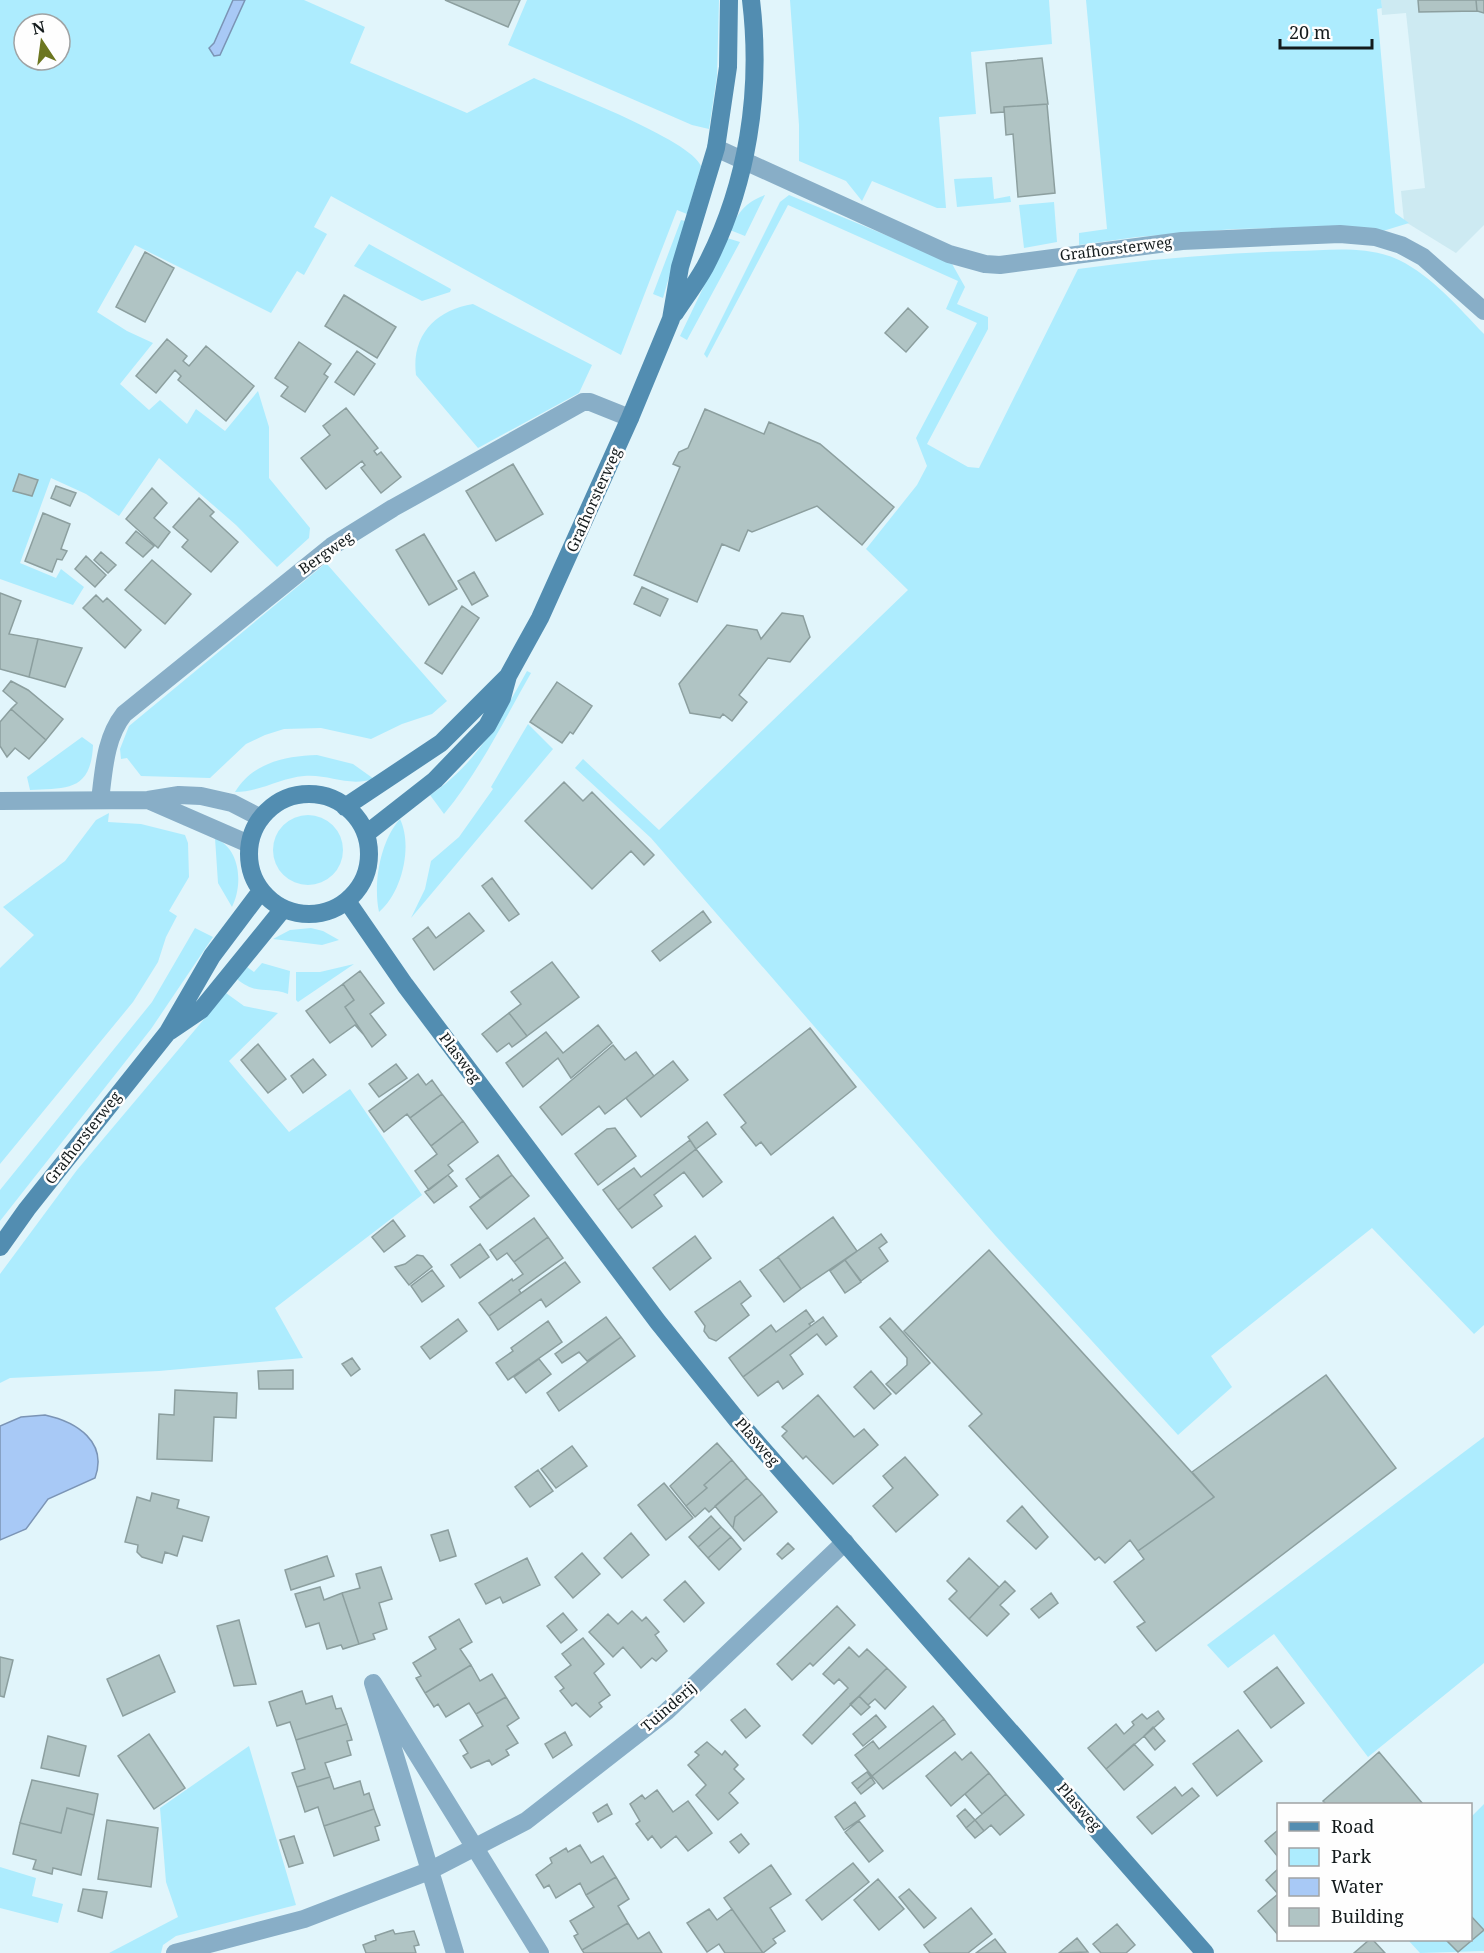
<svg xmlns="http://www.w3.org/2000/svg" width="1484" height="1953" viewBox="0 0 1484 1953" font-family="'Noto Serif',serif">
<rect width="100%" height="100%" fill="#e1f5fb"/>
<!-- built -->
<path fill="#cdeaf2" d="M1381,0H1484V225L1456,253L1404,221L1401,191L1425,188L1406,13L1382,15Z"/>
<!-- green -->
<path fill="#adecfe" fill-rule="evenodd" d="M0,0H239L220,54L245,0H304L365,27L350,63L467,113L534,78C565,92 691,140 701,166L687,214L677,210L621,355L331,196L314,227L327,234L304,275L297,271L271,313L135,245L97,312L127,331L153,343L120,384L149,410L160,400L187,424L196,409L225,431L258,391L269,427V478L310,528L309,538L277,567L236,525L159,458L119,516L86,494L51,478L20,563L56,578L61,569L84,587L73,605L0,579ZM24,24H60V60H24Z
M527,0H719L717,76L709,129L692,125L508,45Z
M790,0H1049L1052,44L971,52L976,114L939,117L946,208H937L872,181L862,201L846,181L799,161V125Z
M1086,0H1381L1382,8L1377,9L1395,213L1409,223L1383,231L1338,227L1234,229L1137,237L1079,245V233L1107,229Z
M992,177L994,199L1010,196L1011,202L957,207L954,179Z
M765,195L745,236L730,230C738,212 746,202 765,195Z
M789,195L951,262L965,287L957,304L988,317V329L927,444L968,467L979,468L1078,269C1150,259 1222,253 1295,251C1330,250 1367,245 1399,260C1433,277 1458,307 1484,334V1325L1474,1334L1372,1228L1211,1356L1232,1387L1178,1435L995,1235L651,838L575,768L583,759L659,830L908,590L866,549L917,485L927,466L916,438L977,323L946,309L958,281L788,205L707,358L704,354L780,202Z
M1054,202L1057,242L1024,248L1019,205Z
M681,220L685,221L663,298L653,294Z
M727,238L740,242L687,340L680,336Z
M369,244L451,289L450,292L422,301L354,266Z
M473,304L592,365L579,393L478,448L416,375C411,335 436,310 473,304Z
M326,563L447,701L432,714L402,724L371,739L321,728L284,729L265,735L246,744L210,778L141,776L127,758L121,759L120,749L129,726Z
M527,671L531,673C504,720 479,772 444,814L430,795C476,765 501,718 527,671Z
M528,724L553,749L411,918L425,889L431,861L459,837L493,789L491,787Z
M82,737L93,745C91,792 66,788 30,790L27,777Z
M317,755L353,764L374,779C347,787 330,774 304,776C280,778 260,792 235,792C252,763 285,756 317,755Z
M109,813L108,822L141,824L185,835L188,843L189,877L169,911L177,916L166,937L158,962L133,1002L0,1164V968L34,935L3,907L65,861L96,820Z
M273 850a35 35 0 1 1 70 0a35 35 0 1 1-70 0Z
M400,819C413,846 402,893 379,912C373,884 380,841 400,819Z
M215,838C241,849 243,885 232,907L218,883Z
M195,928L213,937L151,1029L0,1221V1190L152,1002Z
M311,928L323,931L339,940L322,945L273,939L290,930Z
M262,963L290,971L288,994C268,986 257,996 237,979L247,967L254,972Z
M354,964L298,1002L296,1000V972H320Z
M226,993L244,1006L278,1013L229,1061L289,1132L350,1089L422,1195L275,1308L303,1358L159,1371L10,1378L0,1383V1274L77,1170Z
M1484,1437V1663L1368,1757L1274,1634L1228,1668L1207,1645Z
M249,1746L296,1905L176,1936L163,1945L161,1953H109L178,1917L166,1882L160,1808Z
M1484,1804V1951L1420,1953L1408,1940H1470L1471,1817Z
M0,1867L36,1878L32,1896L63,1904L58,1923L0,1908Z"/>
<!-- water -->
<path fill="#a8c9f6" stroke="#7b94b5" stroke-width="1.5" d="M233,0H245L220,55L214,56L209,48L214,43Z
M45,1415C77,1422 108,1442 95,1478L48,1499L26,1529L0,1540V1426L21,1417Z"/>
<!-- building -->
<path fill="#b0c4c4" stroke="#8c9f9f" stroke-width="1.5" d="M445,0H520L508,27Z
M1418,0H1476L1477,11L1419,12Z
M1476,0H1484V13L1477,11Z
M1042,58L1048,104L1004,107V112L991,113L986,63Z
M1047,104L1055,193L1018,197L1013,134L1006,135L1004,107Z
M145,252L174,268L145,322L116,307Z
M344,295L396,327L377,358L325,326Z
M908,308L928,327L906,352L885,333Z
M167,339L187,356L183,361L189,366L206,346L254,386L226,421L178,380L181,376L175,370L156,393L136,376Z
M299,342L331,364L324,374L328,377L305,412L281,396L288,387L275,378Z
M357,351L375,364L354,395L335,382Z
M346,408L378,448L374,451L377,455L381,452L401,477L381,493L361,468L365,465L362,461L326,489L301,458L330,435L323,426Z
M705,409L764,434L769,422L820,444L894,507L862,545L817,506L752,532L748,530L739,551L722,544L697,602L634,575L680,467L673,464L679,452L688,448Z
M513,464L543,514L496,541L466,491Z
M19,474L38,480L32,496L13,491Z
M56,486L76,493L70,506L51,498Z
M152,488L167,503L154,518L170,532L158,548L126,519Z
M199,498L214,512L210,516L238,542L211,572L182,547L188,540L173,527Z
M43,513L70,524L61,549L67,551L62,560L57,559L52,572L25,561Z
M136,531L154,546L143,557L126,543Z
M424,534L457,589L429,605L396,550Z
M101,552L116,565L108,573L94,560Z
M86,556L106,575L95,587L75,569Z
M152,560L191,594L165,624L125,590Z
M474,572L488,596L472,605L458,581Z
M642,587L668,599L660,616L634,604Z
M0,593L21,601L9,634L38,639L29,677L0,669Z
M96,595L103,602L107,598L141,630L125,648L83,608Z
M462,606L479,618L442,674L425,663Z
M782,613L803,616L810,637L790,662L768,658L739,695L747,702L732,721L723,714L720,718L690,713L679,684L727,625L757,630L761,639Z
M38,639L82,648L65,687L29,677Z
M11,681L28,690L63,719L46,740L11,709L17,703L3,691Z
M557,682L592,706L573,734L570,732L562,743L530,722Z
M11,709L46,740L29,759L15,748L7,757L0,746V722Z
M564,782L583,801L592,792L654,855L644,865L631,851L592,889L525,821Z
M492,878L519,914L509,921L482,886Z
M703,911L711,922L660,961L652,951Z
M469,913L484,931L434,970L413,939L428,927L436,938Z
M552,962L579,997L527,1036L509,1013L521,1004L511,992Z
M360,971L384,1003L370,1014L386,1035L372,1047L345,1007L354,1000L343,984Z
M343,984L354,1000L345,1007L364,1035L355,1025L330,1043L306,1011Z
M509,1013L527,1036L512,1047L509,1043L497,1052L482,1034Z
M598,1025L612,1043L571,1078L558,1058L523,1087L506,1063L546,1032L563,1053Z
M810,1028L856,1087L771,1155L761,1142L756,1146L741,1127L746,1123L724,1095Z
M258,1044L286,1079L268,1093L241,1060Z
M613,1045L625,1060L636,1052L654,1076L605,1114L599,1106L562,1135L540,1107Z
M313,1059L326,1075L303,1093L291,1076Z
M673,1061L688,1080L641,1117L626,1098Z
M396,1064L407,1078L379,1097L369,1084Z
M418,1074L426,1085L432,1080L442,1094L410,1118L407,1114L384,1132L369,1111Z
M442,1094L463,1121L431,1146L410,1118Z
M463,1121L478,1142L448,1165L453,1171L429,1190L415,1171L437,1154L431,1146Z
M707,1122L716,1134L696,1149L688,1137Z
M615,1128L636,1156L598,1185L575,1154L607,1129Z
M690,1140L696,1149L618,1210L603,1190L634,1168L641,1177Z
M696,1149L722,1182L703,1197L684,1172L654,1195L662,1206L632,1228L618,1210Z
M498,1155L512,1175L480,1198L466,1179Z
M448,1175L457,1186L434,1203L425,1192Z
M512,1175L529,1196L487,1229L470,1207Z
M833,1217L857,1251L801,1289L778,1257Z
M534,1218L548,1237L514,1262L507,1253L497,1260L490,1250Z
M393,1220L405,1236L384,1252L372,1237Z
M881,1234L887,1242L879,1248L888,1261L861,1281L845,1260Z
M695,1236L711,1258L670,1290L653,1268Z
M548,1237L563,1258L519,1290L521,1293L489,1316L479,1303L512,1279L513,1281L523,1274L514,1262Z
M480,1244L489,1257L460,1278L451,1265Z
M989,1250L1214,1497L1138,1551L1130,1540L1105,1563L1099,1557L1095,1560L969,1426L982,1414L904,1331Z
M417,1255L423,1256L432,1267L409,1285L395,1267L405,1264Z
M778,1257L801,1289L784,1302L760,1270Z
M845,1260L861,1282L845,1293L830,1271Z
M565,1262L580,1282L546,1307L541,1299L498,1330L489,1316Z
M432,1270L444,1286L422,1302L411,1286Z
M740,1281L751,1296L741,1304L749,1315L716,1341L709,1338L704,1331L705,1326L695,1312Z
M806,1310L814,1321L809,1324L811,1326L743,1377L729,1358L771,1325L776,1332Z
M606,1317L621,1337L587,1361L579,1352L562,1363L555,1354Z
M823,1317L837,1336L826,1345L817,1334L790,1355L803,1374L783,1389L778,1381L758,1396L743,1377Z
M890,1318L930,1363L896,1394L886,1384L907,1365V1358L880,1327Z
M458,1319L467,1331L430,1359L421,1347Z
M548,1321L562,1342L508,1380L496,1363L513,1351L511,1348Z
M621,1337L635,1356L559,1411L547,1393Z
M352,1358L360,1369L351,1376L342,1364Z
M539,1359L551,1374L526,1393L514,1377Z
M293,1370V1389H259L258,1371Z
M871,1371L891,1394L874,1409L854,1387Z
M1326,1375L1396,1468L1156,1651L1137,1627L1145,1622L1114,1582L1144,1559L1138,1551L1214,1497L1192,1472Z
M175,1390L237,1393L236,1418L214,1417L212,1461L157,1459L159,1414L174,1415Z
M818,1395L854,1437L864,1429L878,1445L833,1484L806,1456L803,1459L782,1436L787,1431L782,1427Z
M717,1443L732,1460L704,1485L707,1488L686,1506L670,1486Z
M572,1446L587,1466L556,1488L541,1469Z
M905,1457L938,1495L896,1532L873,1506L893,1488L883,1476Z
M732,1460L747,1478L709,1512L705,1508L695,1517L686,1506L707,1488L704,1485Z
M538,1470L553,1491L530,1507L515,1487Z
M747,1478L762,1494L735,1517L733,1528L715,1506Z
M664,1483L693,1518L666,1540L638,1505Z
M152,1493L179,1500L177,1508L209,1517L202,1541L183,1536L177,1556L165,1552L162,1563L142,1557L137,1552L138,1545L125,1542L137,1497L150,1501Z
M762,1494L777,1512L744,1541L733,1528L735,1517Z
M1022,1506L1048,1537L1036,1549L1007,1521Z
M711,1516L721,1527L698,1547L689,1537Z
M721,1527L731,1537L708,1558L698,1547Z
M448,1530L456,1556L440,1561L431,1535Z
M631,1533L649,1555L622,1578L604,1558Z
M731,1537L741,1549L719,1570L708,1558Z
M788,1543L794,1549L782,1559L777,1554Z
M582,1553L600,1574L573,1598L555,1577Z
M327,1556L334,1576L291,1590L285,1570Z
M527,1558L540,1585L503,1603L500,1597L486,1604L475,1584Z
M969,1558L999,1587L969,1619L949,1599L957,1591L947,1581Z
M381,1567L392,1599L379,1603L387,1629L373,1634L375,1639L359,1644L342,1593L360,1588L356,1574Z
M685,1581L704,1603L684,1622L664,1600Z
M1005,1581L1015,1591L1000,1605L1009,1614L987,1636L969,1619Z
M320,1587L324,1600L342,1593L359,1644L343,1649L341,1645L327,1649L319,1623L306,1627L295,1594Z
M1051,1593L1058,1603L1039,1618L1031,1609Z
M837,1606L855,1625L813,1666L810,1663L792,1680L777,1664Z
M632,1611L642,1621L646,1617L659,1632L655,1635L667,1651L656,1661L652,1658L641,1668L623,1647L613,1657L589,1632L608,1614L618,1624Z
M563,1613L577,1630L561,1643L547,1626Z
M459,1619L472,1642L460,1649L471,1665L425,1693L416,1678L421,1676L413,1663L436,1649L429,1637Z
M239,1620L256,1684L234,1686L217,1626Z
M583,1638L604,1664L594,1673L610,1695L599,1703L602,1707L590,1717L576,1703L572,1706L560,1691L564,1688L555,1677L571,1665L562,1654Z
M849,1647L859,1657L867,1649L887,1668L812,1744L803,1735L848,1688L839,1679L834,1684L823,1674Z
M159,1655L175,1692L123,1716L107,1679Z
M0,1657L13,1660L4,1697L0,1696Z
M471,1665L480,1681L492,1674L506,1697L476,1714L469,1703L446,1717L438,1704L434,1707L425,1693Z
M1277,1667L1304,1703L1271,1728L1244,1692Z
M887,1668L906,1687L885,1709L875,1699L868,1705L859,1696Z
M302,1691L306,1704L332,1696L336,1709L341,1708L347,1724L296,1740L290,1722L277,1726L269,1702Z
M859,1696L870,1707L861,1715L850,1704Z
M506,1697L519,1718L507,1726L518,1743L506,1750L509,1755L492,1765L489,1760L471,1768L463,1756L468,1753L460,1740L483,1726L476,1714Z
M933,1706L944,1719L872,1776L855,1755L873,1741L879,1749Z
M745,1709L760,1726L746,1738L731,1720Z
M1158,1711L1164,1719L1106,1769L1088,1748L1116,1724L1124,1734L1134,1725L1132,1722L1142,1714L1147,1719Z
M876,1715L886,1727L863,1746L853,1734Z
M944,1719L955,1734L883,1789L872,1776Z
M347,1724L352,1740L347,1741L351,1755L325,1763L330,1777L297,1787L292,1773L305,1769L296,1740Z
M1153,1727L1165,1741L1155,1750L1144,1736Z
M1238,1730L1262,1761L1217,1796L1193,1764Z
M565,1732L572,1745L553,1758L545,1744Z
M149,1734L185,1788L154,1809L118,1756Z
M48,1736L86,1746L79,1776L41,1768Z
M707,1742L722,1755L725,1751L738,1765L734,1769L744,1779L729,1793L738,1803L718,1820L696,1795L706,1785L688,1765L699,1755L695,1752Z
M1134,1744L1153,1765L1124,1790L1106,1769Z
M955,1752L962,1760L971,1752L989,1773L951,1806L926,1776Z
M1379,1752L1423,1804H1326L1323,1801Z
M867,1772L871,1777L857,1789L852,1783Z
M989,1773L1006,1794L982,1814L965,1794Z
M330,1777L334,1789L360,1781L364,1795L369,1793L374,1809L324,1826L318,1807L305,1812L297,1787Z
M871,1777L875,1783L861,1794L857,1789Z
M32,1780L98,1794L94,1815L67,1808L61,1833L20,1823Z
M1175,1787L1182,1796L1192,1788L1199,1796L1152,1834L1137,1817Z
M657,1790L673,1812L688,1801L712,1833L688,1851L676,1836L661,1848L652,1836L648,1840L636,1824L640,1821L630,1804L642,1795L645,1799Z
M1006,1794L1024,1815L1000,1835L991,1825L984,1831L975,1820Z
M855,1802L865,1816L844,1830L835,1817Z
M607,1804L612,1814L598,1822L593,1813Z
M67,1808L94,1815L81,1875L53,1868L52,1874L33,1869L36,1860L13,1854L20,1823L61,1833Z
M374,1809L380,1825L375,1827L379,1840L334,1856L324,1826Z
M965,1809L975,1820L966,1828L957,1816Z
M107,1820L158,1828L151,1887L98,1879Z
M975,1820L984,1831L975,1838L966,1828Z
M859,1821L883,1851L869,1862L845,1832Z
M1278,1830V1857L1265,1841Z
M741,1834L749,1844L739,1853L730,1842Z
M294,1836L303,1863L289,1867L280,1840Z
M580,1845L591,1863L603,1856L616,1877L586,1895L580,1883L556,1898L549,1885L544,1888L536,1875L552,1863L550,1858L566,1848L568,1852Z
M853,1863L869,1882L822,1920L806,1900Z
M771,1865L791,1894L770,1908L785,1931L773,1939L776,1943L763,1953L724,1898Z
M1278,1869V1935L1258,1911L1278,1894L1266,1880Z
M616,1877L629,1899L618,1906L628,1923L582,1950L574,1936L578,1934L570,1921L594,1907L586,1895Z
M878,1879L904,1909L879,1930L854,1900Z
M83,1889L107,1892L102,1918L78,1911Z
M909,1889L936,1918L924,1928L899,1897Z
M971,1908L992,1934L968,1953H930L924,1945Z
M709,1909L717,1920L732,1909L763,1953H725L719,1944L707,1952L687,1923Z
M1470,1915L1484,1930L1458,1952L1446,1940H1470Z
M628,1923L638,1939L649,1932L662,1953H584L582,1950Z
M1117,1924L1135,1945L1126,1953H1101L1093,1944Z
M393,1930L395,1934L414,1931L419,1945L414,1946L416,1953H366L363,1945L376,1940L375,1936Z
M1077,1938L1088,1952L1059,1953Z
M995,1939L1006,1953H976Z
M1369,1940H1373L1385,1953H1354Z"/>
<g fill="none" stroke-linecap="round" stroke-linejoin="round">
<!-- street -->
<path stroke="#88aec7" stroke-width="18" d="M716,148L949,254L985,264L1000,265L1182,241L1340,234L1375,237L1401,245L1423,257L1484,311
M100,800C104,769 105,738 124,714L332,546L393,508L583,402H590L630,418
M148,800L249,844
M0,801L148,800L179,795L201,796L232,803L261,818
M175,1953L304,1919L429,1871L526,1821L666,1712L845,1542
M455,1953L373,1683L540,1953"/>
<!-- secondary -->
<path stroke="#528db1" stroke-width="18" d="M675,313C685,298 696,283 705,267C748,185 762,91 751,0
M249 854a60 60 0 1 1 120 0a60 60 0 1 1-120 0Z
M345,807L441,743L507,677
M366,834L435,780L487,726L502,698L508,676L540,618L630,418L671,319L680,267L716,148L728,67L729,0
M347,901L405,985L658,1322L737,1420L1205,1953
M170,1031L201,1010L283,909
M0,1247L27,1209L168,1032L212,956L261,891"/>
</g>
<g text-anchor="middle" stroke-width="5" stroke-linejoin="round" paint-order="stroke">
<!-- street labels -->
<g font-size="15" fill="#131a1c" stroke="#fefefe">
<text transform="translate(1116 249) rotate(-7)" y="5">Grafhorsterweg</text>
<text transform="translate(594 500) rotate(-66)" y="5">Grafhorsterweg</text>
<text transform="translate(326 553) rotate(-35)" y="5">Bergweg</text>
<text transform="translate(460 1058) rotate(53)" y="5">Plasweg</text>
<text transform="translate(83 1138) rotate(-52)" y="5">Grafhorsterweg</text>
<text transform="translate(757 1442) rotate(49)" y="5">Plasweg</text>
<text transform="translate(669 1707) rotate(-41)" y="5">Tuinderij</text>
<text transform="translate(1079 1807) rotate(49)" y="5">Plasweg</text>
</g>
</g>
<!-- legend -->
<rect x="1277" y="1803" width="195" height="138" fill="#fefefe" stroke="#a0a3a4" stroke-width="1.5"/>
<rect x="1289" y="1822" width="30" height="9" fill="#528db1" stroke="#a0a3a4" stroke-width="1.5"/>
<text x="1331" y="1833" font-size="18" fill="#131a1c">Road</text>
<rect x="1289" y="1848" width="30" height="18" fill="#adecfe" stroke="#a0a3a4" stroke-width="1.5"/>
<text x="1331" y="1863" font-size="18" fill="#131a1c">Park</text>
<rect x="1289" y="1878" width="30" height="18" fill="#a8c9f6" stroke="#a0a3a4" stroke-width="1.5"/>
<text x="1331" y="1893" font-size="18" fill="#131a1c">Water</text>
<rect x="1289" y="1908" width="30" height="18" fill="#b0c4c4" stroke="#a0a3a4" stroke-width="1.5"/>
<text x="1331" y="1923" font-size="18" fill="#131a1c">Building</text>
<!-- north arrow -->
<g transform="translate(42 42) rotate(347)"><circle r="28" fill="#fefefe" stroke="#a0a3a4" stroke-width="1.5"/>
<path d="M0-4.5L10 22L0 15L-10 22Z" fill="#6c7620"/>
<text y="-9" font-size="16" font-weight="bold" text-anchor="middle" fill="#131a1c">N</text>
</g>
<!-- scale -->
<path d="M1280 39v9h92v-9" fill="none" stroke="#131a1c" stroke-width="3"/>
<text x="1289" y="39" font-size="18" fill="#131a1c" stroke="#fefefe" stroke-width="4.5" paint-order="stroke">20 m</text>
</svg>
